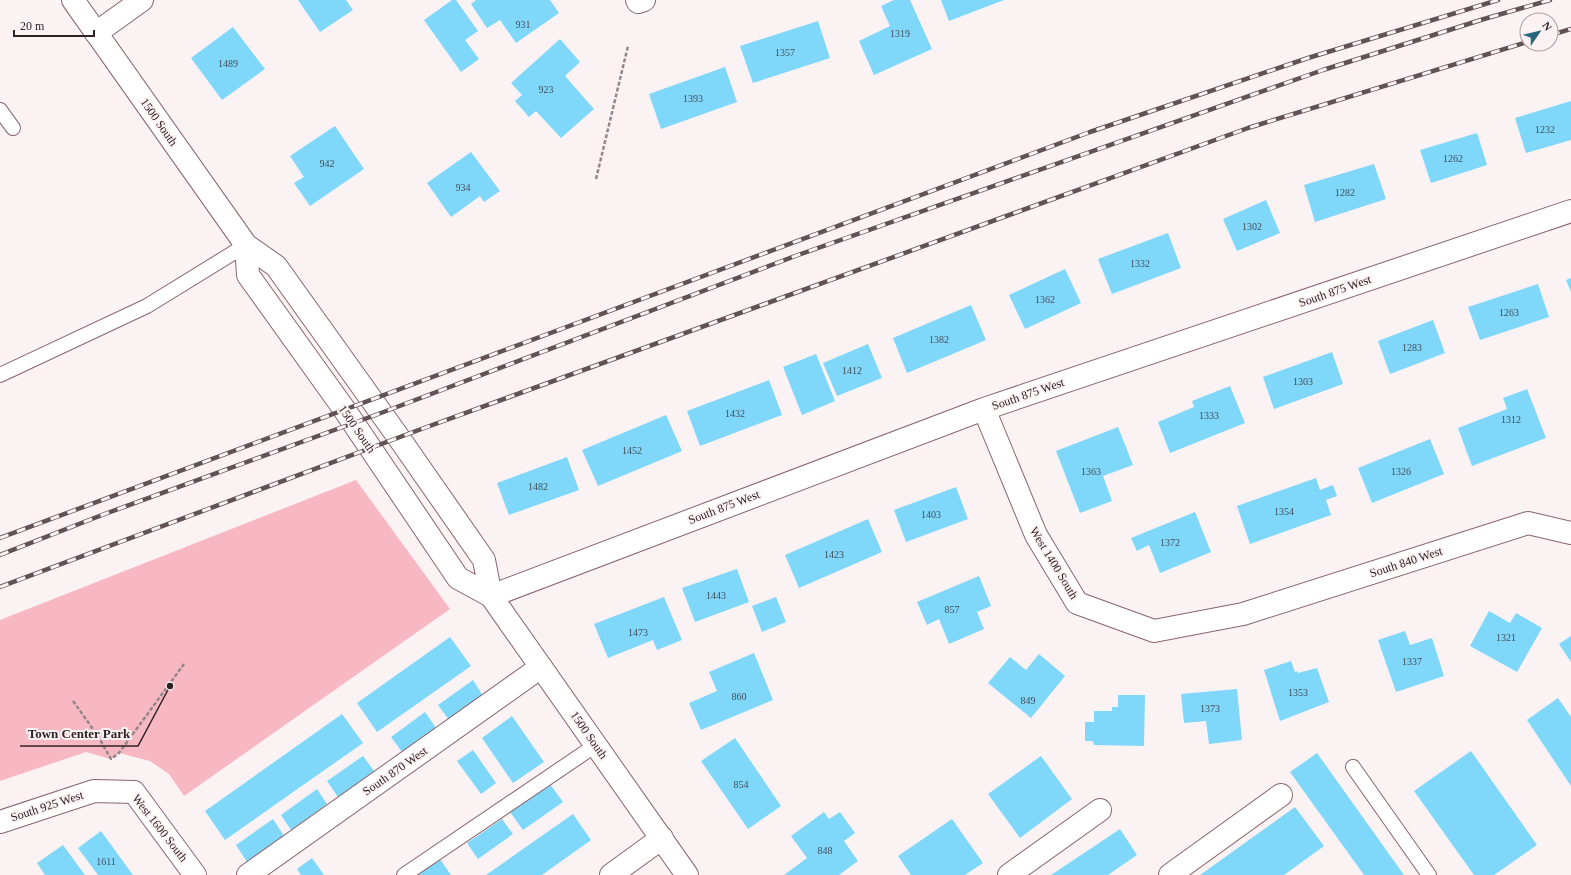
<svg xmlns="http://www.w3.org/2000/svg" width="1571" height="875" viewBox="0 0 1571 875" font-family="Georgia,serif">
<rect width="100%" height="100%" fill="#fbf2f4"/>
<!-- green -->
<path fill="#f7b8c4" d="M356,480L450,609L184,796L169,774L150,761L119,753L111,759L86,752L0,781V620Z"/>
<!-- building -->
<path fill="#7fd7fa" d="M298,0H346L353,10L320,32Z
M452,0H456L478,31L465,40L479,59L461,72L424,20Z
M476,0H550L559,13L516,43L500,20L487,28L471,4Z
M894,0H910L932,49L874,75L859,41L890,26L881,6Z
M941,0H1004L949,21Z
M818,21L830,58L753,83L740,46Z
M233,27L265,69L222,100L191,58Z
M560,39L580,62L565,76L594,109L561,138L536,111L529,117L515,101L522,95L511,83Z
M725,67L737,102L661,129L649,94Z
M1571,101V140L1526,153L1515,118Z
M335,126L364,169L310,206L294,183L304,177L290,156Z
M1477,133L1487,165L1431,183L1420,150Z
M471,152L500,191L484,202L480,196L451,217L427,183Z
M1374,164L1386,199L1315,222L1304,185Z
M1266,200L1280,233L1237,251L1223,219Z
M1168,233L1181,268L1112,294L1098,259Z
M1065,269L1081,303L1025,329L1009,295Z
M1571,278V292L1566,280Z
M1538,284L1549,317L1480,340L1468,307Z
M971,305L986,340L907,373L893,338Z
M1433,320L1445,353L1390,374L1378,341Z
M868,344L882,378L837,396L823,363Z
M1332,352L1343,384L1274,409L1263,377Z
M816,354L835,401L802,415L783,367Z
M769,380L782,415L700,446L687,411Z
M1230,386L1245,423L1170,453L1158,422L1194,407L1192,401Z
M1527,389L1546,438L1472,466L1458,428L1507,409L1503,398Z
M666,415L682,451L598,486L582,450Z
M1118,427L1133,465L1103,476L1112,501L1080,513L1056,451Z
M1430,439L1444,474L1372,503L1358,468Z
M567,457L579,490L509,515L497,483Z
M1316,478L1320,490L1333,485L1337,496L1326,500L1331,515L1250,544L1237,506Z
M956,487L968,519L906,542L894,510Z
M1195,512L1211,552L1160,573L1149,545L1137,551L1131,538Z
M868,519L882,552L799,588L785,555Z
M737,569L749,602L695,622L682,588Z
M979,576L991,606L977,612L984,629L949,644L939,619L927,625L917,602Z
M664,597L682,640L657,650L653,640L608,658L594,624Z
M776,597L786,622L762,632L752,606Z
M1489,611L1510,623L1516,613L1542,628L1517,672L1470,646Z
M1405,631L1410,645L1432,638L1444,676L1396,692L1378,640Z
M1571,636V662L1559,644Z
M450,637L471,666L377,732L357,703Z
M754,653L773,700L701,730L689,703L717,691L709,672Z
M1039,654L1065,676L1031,718L988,683L1010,657L1026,670Z
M1291,661L1295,672L1297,671L1298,673L1317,668L1329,702L1280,721L1264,670Z
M473,680L483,696L449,720L438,705Z
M1237,689L1242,740L1209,744L1206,721L1184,723L1181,694Z
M1118,695H1145L1144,746L1094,745L1093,741H1085V722H1094V711H1112V707H1118Z
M1558,698L1571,717V786L1527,720Z
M425,712L436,728L402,752L391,737Z
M342,714L363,743L225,840L205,811Z
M512,716L544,762L513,783L482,738Z
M735,738L781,806L748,829L701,761Z
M473,750L496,783L481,794L457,761Z
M1471,751L1537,845L1494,875H1474L1414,791Z
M1317,753L1404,875H1364L1290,772Z
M363,756L374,771L338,797L327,781Z
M1041,756L1072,799L1020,838L988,794Z
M550,784L563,802L523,830L510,812Z
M317,789L327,804L291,830L281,815Z
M1295,807L1324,846L1284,875H1200Z
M824,812L829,819L840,812L855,833L844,841L858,861L839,875H784L807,858L791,836Z
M573,814L591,840L542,875H486Z
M273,819L284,836L247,862L236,845Z
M502,819L513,834L478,859L467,843Z
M952,819L983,863L965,875H911L898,856Z
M1120,829L1137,855L1108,875H1051Z
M101,831L133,875H98L78,848Z
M63,845L85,875H45L37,863Z
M312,858L324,875H301L297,869Z
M440,859L451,875H417Z"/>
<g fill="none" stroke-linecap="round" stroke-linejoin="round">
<!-- service casing -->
<g stroke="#89656b" stroke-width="16">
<path id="service" d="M0,110L13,128
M0,375L147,306L246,245
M1353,767L1429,875
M404,875L596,745"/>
</g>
<!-- minor casing -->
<g stroke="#89656b" stroke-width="24">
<path id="minor" d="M637,0L638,2L644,0
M96,33L142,0
M984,409L1036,535L1077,603L1154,631L1243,614L1528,523L1571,533
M491,596L984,409L1571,211
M0,822L94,791L134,792L195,875
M248,875L541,667
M611,875L662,838
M1009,875L1100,810
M1170,875L1281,795"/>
</g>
<!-- tertiary casing -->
<g stroke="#89656b" stroke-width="24">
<path id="tertiary" d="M73,0L246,245L276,266L399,438L484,560L491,596L687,875
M246,245L248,275L344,409L458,578L491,596"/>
</g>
<!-- path -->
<path stroke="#93878a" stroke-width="2.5" stroke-dasharray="4 2" stroke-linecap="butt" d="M596,179L628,46
M73,701L98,736L111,759L119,753L184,664"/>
<!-- service -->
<use href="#service" stroke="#fff" stroke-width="14"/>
<!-- minor -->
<use href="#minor" stroke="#fff" stroke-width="22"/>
<!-- tertiary -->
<use href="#tertiary" stroke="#fff" stroke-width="22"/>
<!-- rail casing -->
<g stroke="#605255" stroke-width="4.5">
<path id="rail" d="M1551,35L1571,29
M0,538L1090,132L1308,58L1498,0
M0,555L102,515L381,413L798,255L1323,70L1484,19L1550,0
M0,587L416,431L1248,128L1527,42"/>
</g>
<!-- rail -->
<use href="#rail" stroke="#fbf2f4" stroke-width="3" stroke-dasharray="9" stroke-linecap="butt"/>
</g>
<g text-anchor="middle" stroke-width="4" stroke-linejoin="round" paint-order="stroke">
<!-- number labels -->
<g font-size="10" fill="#444f5a">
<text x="523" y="28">931</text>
<text x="900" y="37">1319</text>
<text x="785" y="56">1357</text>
<text x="228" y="67">1489</text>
<text x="546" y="93">923</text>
<text x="693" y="102">1393</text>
<text x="1545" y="133">1232</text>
<text x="1453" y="162">1262</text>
<text x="327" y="167">942</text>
<text x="463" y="191">934</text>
<text x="1345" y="196">1282</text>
<text x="1252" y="230">1302</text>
<text x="1140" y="267">1332</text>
<text x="1045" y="303">1362</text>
<text x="1509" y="316">1263</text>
<text x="939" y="343">1382</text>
<text x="1412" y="351">1283</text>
<text x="852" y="374">1412</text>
<text x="1303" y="385">1303</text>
<text x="735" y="417">1432</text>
<text x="1209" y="419">1333</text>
<text x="1511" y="423">1312</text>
<text x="632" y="454">1452</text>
<text x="1091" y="475">1363</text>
<text x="1401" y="475">1326</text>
<text x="538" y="490">1482</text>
<text x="1284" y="515">1354</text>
<text x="931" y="518">1403</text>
<text x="1170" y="546">1372</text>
<text x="834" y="558">1423</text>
<text x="716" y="599">1443</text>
<text x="952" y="613">857</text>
<text x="638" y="636">1473</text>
<text x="1506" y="641">1321</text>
<text x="1412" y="665">1337</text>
<text x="1298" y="696">1353</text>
<text x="739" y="700">860</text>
<text x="1028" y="704">849</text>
<text x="1210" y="712">1373</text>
<text x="741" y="788">854</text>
<text x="825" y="854">848</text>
<text x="106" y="865">1611</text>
</g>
<!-- street labels -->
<g font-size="12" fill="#312225" stroke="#fbf2f4">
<text transform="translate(159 122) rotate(55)" y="4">1500 South</text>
<text transform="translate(1335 291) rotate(-19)" y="4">South 875 West</text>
<text transform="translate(1028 394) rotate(-19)" y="4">South 875 West</text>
<text transform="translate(357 429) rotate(55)" y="4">1500 South</text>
<text transform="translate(724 507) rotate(-21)" y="4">South 875 West</text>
<text transform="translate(1406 562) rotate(-18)" y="4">South 840 West</text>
<text transform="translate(1054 563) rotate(59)" y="4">West 1400 South</text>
<text transform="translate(589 735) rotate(55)" y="4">1500 South</text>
<text transform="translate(395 771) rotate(-35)" y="4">South 870 West</text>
<text transform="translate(47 806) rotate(-18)" y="4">South 925 West</text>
<text transform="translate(160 828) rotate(52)" y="4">West 1600 South</text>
</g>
</g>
<!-- callouts -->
<path fill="none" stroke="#312225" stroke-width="1.5" d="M170 686L138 746H20"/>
<circle fill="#312225" stroke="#fbf2f4" stroke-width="1.5" cx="170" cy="686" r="4"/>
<g font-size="13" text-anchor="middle" font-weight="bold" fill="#312225" stroke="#fbf2f4" stroke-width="4" stroke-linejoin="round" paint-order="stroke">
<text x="79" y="738">Town Center Park</text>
</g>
<!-- north arrow -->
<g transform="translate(1539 32) rotate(55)"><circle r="19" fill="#fbf2f4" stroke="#aa9fa1"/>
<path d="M0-3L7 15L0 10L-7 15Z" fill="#29677d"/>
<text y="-6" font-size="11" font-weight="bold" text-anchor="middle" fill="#312225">N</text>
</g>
<!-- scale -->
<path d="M14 30v6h80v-6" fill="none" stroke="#312225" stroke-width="2"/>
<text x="20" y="30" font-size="12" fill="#312225" stroke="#fbf2f4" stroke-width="3" paint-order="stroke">20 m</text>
</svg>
